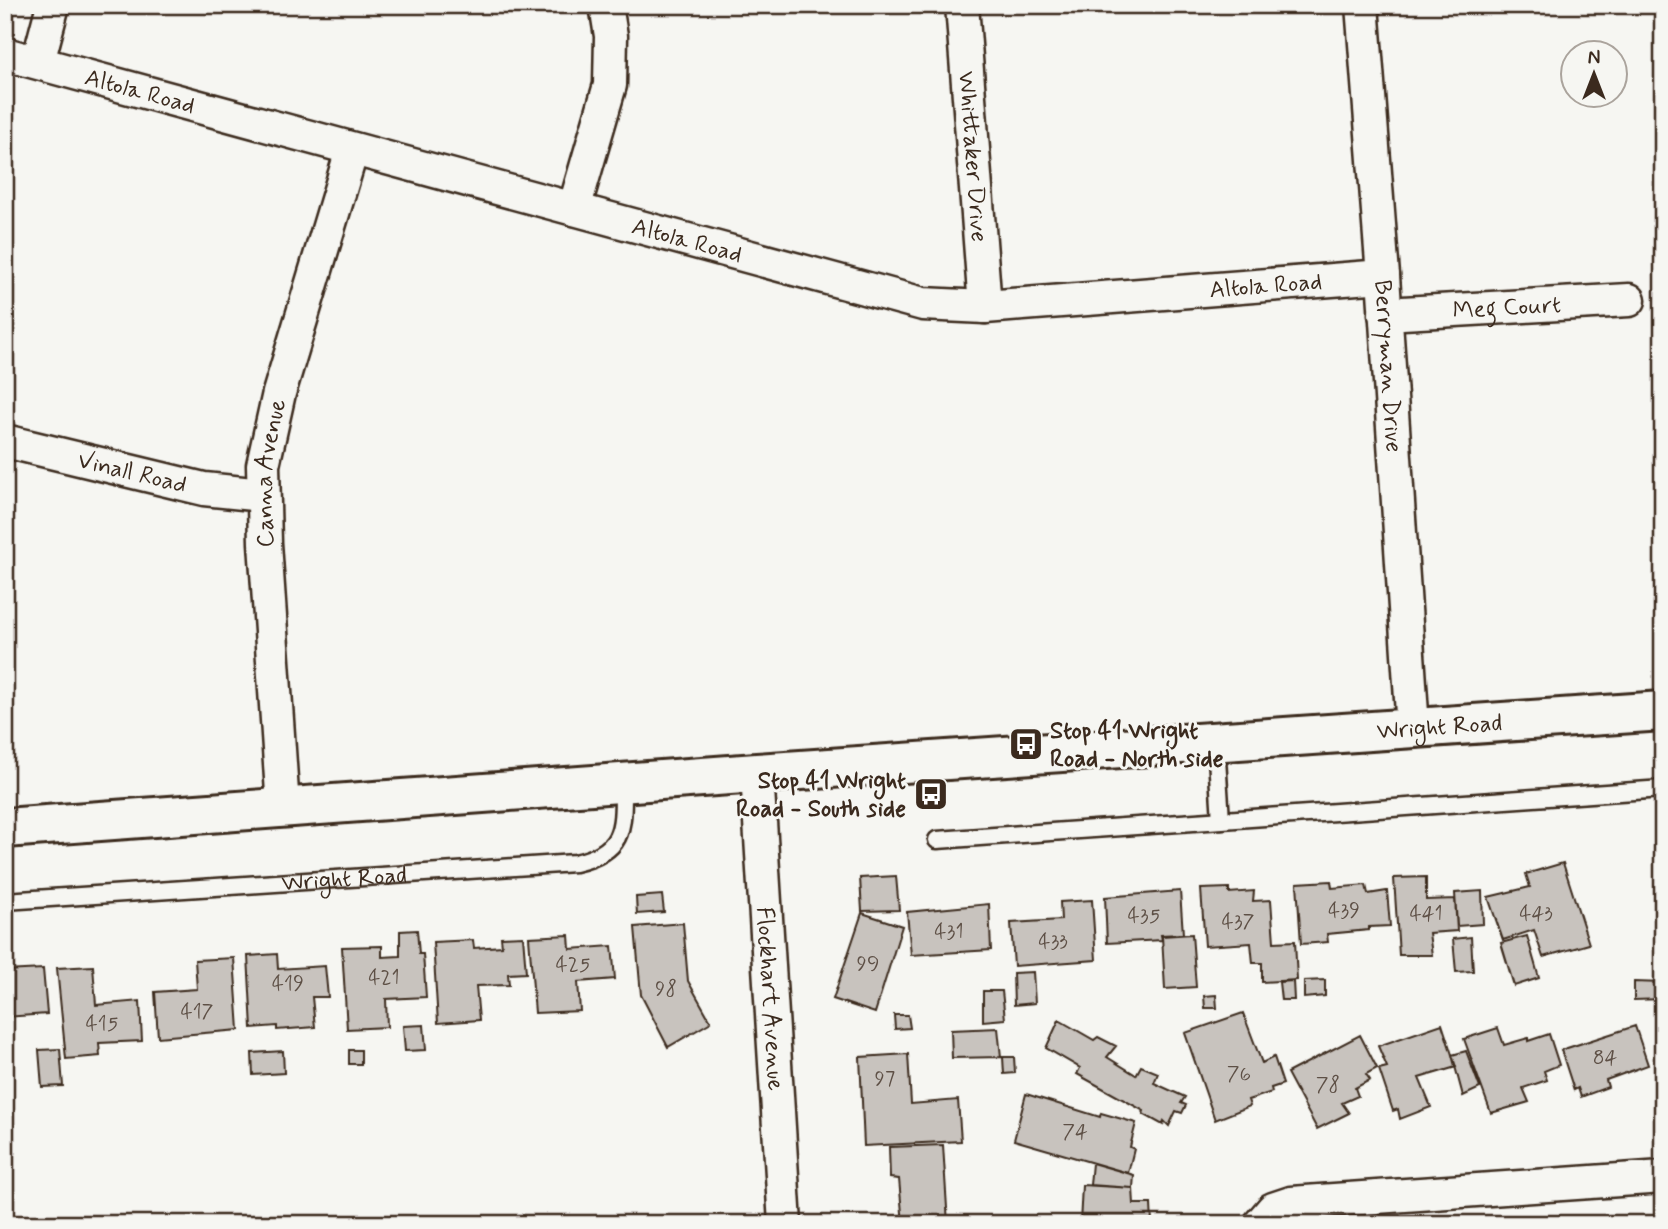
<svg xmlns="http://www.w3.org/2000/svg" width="1668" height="1229" viewBox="0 0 1668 1229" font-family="Mynerve,sans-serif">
<rect width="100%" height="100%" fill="#f6f6f2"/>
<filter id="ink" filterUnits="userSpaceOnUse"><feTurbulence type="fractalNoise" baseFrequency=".0143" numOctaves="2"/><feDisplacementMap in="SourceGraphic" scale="14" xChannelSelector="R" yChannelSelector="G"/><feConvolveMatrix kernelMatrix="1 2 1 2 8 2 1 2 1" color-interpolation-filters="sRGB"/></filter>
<g filter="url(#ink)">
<!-- building -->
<path fill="#c8c3be" stroke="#3b2a1e" stroke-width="2" d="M1563,863L1589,944L1543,957L1534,930L1503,940L1488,897L1530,887L1526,874Z
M896,876L899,910L862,911L860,878Z
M1426,877V900L1455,899L1457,931L1429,933L1432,955H1399L1394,878Z
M1331,881L1332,888L1366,885L1368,894L1387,891L1390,926L1369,927V930L1327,934L1328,942L1301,944L1297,883Z
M1229,888V893L1254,891L1253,901L1271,900L1274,942L1295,941L1297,980L1262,982V963H1253L1251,943L1205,946L1201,889Z
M1180,891L1183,934L1161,935L1162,940L1107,943L1105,897Z
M1482,891L1483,924L1457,926L1455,893Z
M662,895L664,912L637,914L636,897Z
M1092,900L1096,960L1014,966L1011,923L1061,920L1060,902Z
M989,904L991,950L911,955L907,912Z
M862,913L902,926L875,1013L833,999Z
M683,923L688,981L711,1022L668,1047L641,995L635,927Z
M417,930L419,954H423L426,997L386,999L387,1027L347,1029L342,947L382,946V957L400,956V931Z
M1192,934L1196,987L1165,989L1162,936Z
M569,935L570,949L612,946L615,979L578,982L580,1011L535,1013L529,937Z
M523,936L526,973L508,974L509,985L476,986L479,1020L438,1023L433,942L473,940L474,948L502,946L501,937Z
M1527,936L1539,978L1514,986L1501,943Z
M1471,937L1473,971L1456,972L1453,939Z
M277,954L278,969L325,966L328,997H312L315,1027L277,1030V1026L252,1028L248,956Z
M234,958L239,1030L158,1037L155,992L197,989L195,960Z
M93,966L96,1005L140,1001L142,1041L99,1043L100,1056L66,1059L57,968Z
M43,969L47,1014L5,1017V971Z
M1033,972L1035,1003L1014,1005L1013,973Z
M1325,980V996L1304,998V981Z
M1293,981L1294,1000H1281L1279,982Z
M1634,982L1663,983V999L1634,1000Z
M983,991H1002L1005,1019L983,1021Z
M1216,995L1217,1008H1205L1204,996Z
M1243,1013L1262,1063L1274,1057L1283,1084L1271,1088L1272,1092L1248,1100L1250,1106L1215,1120L1185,1033Z
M894,1015H908L910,1028L895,1029Z
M1059,1020L1094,1040L1098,1037L1116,1046L1107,1057L1136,1075L1141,1066L1158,1073L1154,1083L1185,1097L1181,1103L1186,1105L1182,1113L1176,1111L1169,1126L1164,1121L1163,1125L1143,1114L1144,1111L1077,1074L1080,1068L1046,1048Z
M1442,1024L1456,1067L1419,1078L1431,1107L1400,1119L1398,1109L1393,1111L1379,1069L1387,1067L1378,1046Z
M424,1025L426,1050L405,1051L403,1026Z
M1635,1026L1648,1065L1606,1080L1608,1087L1581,1097L1578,1088L1574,1090L1561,1050Z
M998,1028L1001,1057L952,1058L951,1030Z
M1498,1028L1504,1045L1528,1038V1041L1549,1034L1559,1065L1544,1071L1547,1080L1523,1088L1529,1102L1491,1113L1464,1039Z
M1360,1035L1377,1068L1366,1074L1370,1080L1355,1088L1358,1096L1342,1103L1349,1113L1317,1129L1287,1073Z
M60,1049L63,1086L42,1087L39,1050Z
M349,1050H361V1064H349Z
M283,1051L284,1073L253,1075L252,1053Z
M1466,1051L1480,1088L1463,1096L1452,1055Z
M908,1054L911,1104L958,1100L961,1141L864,1146L860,1057Z
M1003,1057H1014L1015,1073L1004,1074Z
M1026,1094L1100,1117L1101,1113L1136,1123L1130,1147L1134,1149L1128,1173L1014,1140Z
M943,1145L948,1224H903L899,1179L890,1178L889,1147Z
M1092,1163L1134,1175L1133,1188L1090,1185Z
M1082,1185L1133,1188L1134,1204H1151L1152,1224H1080Z"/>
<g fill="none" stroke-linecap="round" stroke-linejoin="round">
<!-- lane casing -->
<g stroke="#3b2a1e" stroke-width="21">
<g id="lane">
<path d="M1216,743L1221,820"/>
<path d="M937,840L1663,789"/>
<path id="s1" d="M5,901L575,863C625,852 623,828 623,784"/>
</g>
</g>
<!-- street casing -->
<g stroke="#3b2a1e" stroke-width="37">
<g id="street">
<path id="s2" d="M962,5L985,307"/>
<path id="s3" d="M1362,5L1383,276L1413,729"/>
<path id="s4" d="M5,54L923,304L985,307L1383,276"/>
<path d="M38,62L53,5"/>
<path d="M574,209L610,85L611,36L606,5"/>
<path id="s5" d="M1385,314L1629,300"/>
<path id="s6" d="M5,441L204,489L263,495"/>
<path id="s7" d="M757,773L785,1224"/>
<path id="s8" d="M283,808L265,543L263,465L279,393L352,150"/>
<path d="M1260,1224L1273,1209L1291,1203L1663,1177"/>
</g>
</g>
<!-- secondary casing -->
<g stroke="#3b2a1e" stroke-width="44">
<g id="secondary">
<path id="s9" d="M5,828L757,773L1663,711"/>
</g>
</g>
<!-- lane -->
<use href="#lane" stroke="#f6f6f2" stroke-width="16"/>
<!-- street -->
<use href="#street" stroke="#f6f6f2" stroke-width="32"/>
<!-- secondary -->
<use href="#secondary" stroke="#f6f6f2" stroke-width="38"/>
</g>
</g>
<!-- icons -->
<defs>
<g id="bus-square" transform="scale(1.75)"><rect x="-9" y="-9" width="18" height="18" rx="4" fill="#3b2a1e" stroke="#f6f6f2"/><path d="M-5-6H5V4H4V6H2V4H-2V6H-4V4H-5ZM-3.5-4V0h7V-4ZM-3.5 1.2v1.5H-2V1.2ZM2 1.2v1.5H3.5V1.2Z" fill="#fff"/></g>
</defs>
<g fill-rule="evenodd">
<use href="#bus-square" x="1026" y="744"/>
<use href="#bus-square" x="931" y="794"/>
</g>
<g text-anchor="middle" stroke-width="6" stroke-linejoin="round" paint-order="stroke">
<!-- number labels -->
<g font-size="21" fill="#5e5046">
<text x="1344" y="917">439</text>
<text x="1426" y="920">441</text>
<text x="1536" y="920">443</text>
<text x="1144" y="922">435</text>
<text x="1238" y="928">437</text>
<text x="949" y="938">431</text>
<text x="1053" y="948">433</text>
<text x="868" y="970">99</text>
<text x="573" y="971">425</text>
<text x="384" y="984">421</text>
<text x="288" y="990">419</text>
<text x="666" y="995">98</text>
<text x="197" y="1018">417</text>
<text x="102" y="1030">415</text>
<text x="1605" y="1064">84</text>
<text x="1239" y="1080">76</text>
<text x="885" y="1085">97</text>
<text x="1328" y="1091">78</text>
<text x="1075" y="1138">74</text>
</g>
<!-- street labels -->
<g font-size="24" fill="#3b2a1e" stroke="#f6f6f2">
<text dy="8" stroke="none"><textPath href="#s4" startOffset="140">Altola Road</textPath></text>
<text dy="8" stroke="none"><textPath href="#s2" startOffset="152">Whittaker Drive</textPath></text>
<text dy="8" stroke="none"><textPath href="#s4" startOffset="707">Altola Road</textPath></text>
<text dy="8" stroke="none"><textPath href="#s4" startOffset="1295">Altola Road</textPath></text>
<text dy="8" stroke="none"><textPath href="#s5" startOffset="122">Meg Court</textPath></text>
<text dy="8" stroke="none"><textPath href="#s3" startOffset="362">Berryman Drive</textPath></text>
<text dy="8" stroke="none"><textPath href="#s6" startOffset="131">Vinall Road</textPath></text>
<text dy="8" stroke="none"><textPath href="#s8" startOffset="336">Canna Avenue</textPath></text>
<text dy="8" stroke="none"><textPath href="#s9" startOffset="1438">Wright Road</textPath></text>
<text dy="8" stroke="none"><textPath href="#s1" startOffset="340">Wright Road</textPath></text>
<text dy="8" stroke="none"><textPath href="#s7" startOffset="226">Flockhart Avenue</textPath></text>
</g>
<!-- poi labels -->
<g font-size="24" font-weight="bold" fill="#3b2a1e" stroke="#f6f6f2" text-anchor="start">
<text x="1050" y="738">Stop 41 Wright<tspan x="1050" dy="28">Road - North side</tspan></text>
<text x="906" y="788" text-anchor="end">Stop 41 Wright<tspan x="906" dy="28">Road - South side</tspan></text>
</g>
</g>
<!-- margin -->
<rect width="1668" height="1229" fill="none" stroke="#f6f6f2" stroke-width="28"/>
<rect x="14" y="14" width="1640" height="1201" fill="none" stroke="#3b2a1e" stroke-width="2.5" filter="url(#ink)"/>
<!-- north arrow -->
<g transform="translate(1594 74)"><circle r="33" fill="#f6f6f2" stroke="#aba49d" stroke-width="2"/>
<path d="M0-5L12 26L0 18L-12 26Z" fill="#3b2a1e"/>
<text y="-10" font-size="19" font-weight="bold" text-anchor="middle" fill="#3b2a1e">N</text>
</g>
</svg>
